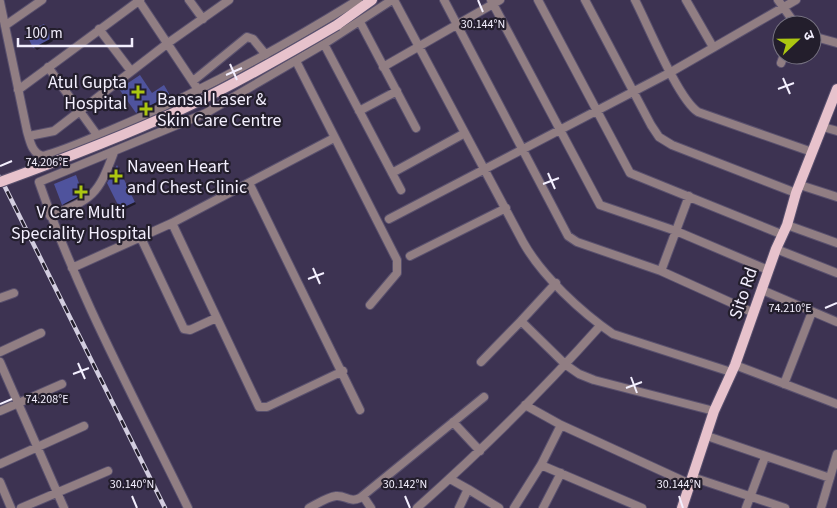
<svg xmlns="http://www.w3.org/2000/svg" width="837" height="508" viewBox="0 0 837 508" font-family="'Source Sans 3','Noto Sans Devanagari',sans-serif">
<rect width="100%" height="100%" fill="#3d3352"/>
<!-- shadow -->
<path fill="#0007" d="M44,26L53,41L37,50L34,47Z
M167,90L173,99L140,116L136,112L152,94Z
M117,167L136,204L124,210L121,208Z
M76,177L85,196L66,207L63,204Z"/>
<!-- building -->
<path fill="#4f539d" d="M44,24L52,38L33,48L26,33Z
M140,75L152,93L164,85L170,95L136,113L119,89Z
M117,165L135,202L120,209L107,183Z
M76,175L83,194L62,205L54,184Z"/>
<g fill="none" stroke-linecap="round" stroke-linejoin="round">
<!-- minor casing -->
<g stroke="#5a516e" stroke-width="10">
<path id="minor" d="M189,0L203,19
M394,0L523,242C542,276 581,312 613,334L731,372
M444,0L568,236L577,242L661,271L754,313
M491,0L600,205L676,231L768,270
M538,0L630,173L781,234
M585,0L651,125L659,137L672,145L796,193
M635,0C648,25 678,99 698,112L812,152
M686,0L713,47
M778,0L796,25
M139,1L199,91
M0,2L27,131C30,141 32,154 43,156C66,150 89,139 111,130C197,94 279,49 358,0
M360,22L416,128
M6,25L42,0
M99,29L131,71
M812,36L837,43
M324,44L401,190
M296,61L397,260V273L370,305
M781,63L784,55
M48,67L97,135
M383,67L500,0
M193,81L247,37L253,39L266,55
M18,90L140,0
M359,111L397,91
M823,127L837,131
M29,136L54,131L168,43L229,0
M392,173L465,133
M249,183L360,410
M800,185L837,197
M50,216C93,199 98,195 114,152
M389,219L671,72L796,0
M172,223L259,407H267L343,371
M787,225L837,243
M141,238L184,329L190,330L216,318
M776,249L837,273
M410,256L506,208
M72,268L172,223L334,138
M661,271L689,196
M556,283L521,321L566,365L579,374L594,380L714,411
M762,290L837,322
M0,298L14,293
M0,352L41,333
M0,362L64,508
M481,362L521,321
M735,365L837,404
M784,384L812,312
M525,405L561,425L690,484
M0,411L62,384
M453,422L480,451
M707,436L830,478
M0,464L84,426
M541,465L642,508
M692,477L785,508
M450,479L468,489L459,508
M0,482L11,508
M468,489L499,508
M363,496L371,508
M21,508L108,471
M188,508C136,401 78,295 39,182L206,113L324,44L392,0
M309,508C317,504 327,497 336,496C346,495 349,503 360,498L484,397
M417,508C481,451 543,390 600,326
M514,508L541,465L561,425
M543,508L561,473
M746,508L765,457
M821,508L837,454"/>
</g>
<!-- major casing -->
<g stroke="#5a516e" stroke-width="12">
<path id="major" d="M337,25L372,0
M682,508L714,411L735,365L776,249L787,225L796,193L837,89"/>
</g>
<!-- minor -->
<use href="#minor" stroke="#917e83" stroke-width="8"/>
<!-- major -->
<use href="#major" stroke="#e7c2cc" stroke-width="10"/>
<!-- rail casing -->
<g stroke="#d2cddf" stroke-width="4.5">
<path id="rail" d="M0,177L165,508"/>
</g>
<!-- rail -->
<use href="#rail" stroke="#231e2c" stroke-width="2.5" stroke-dasharray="8" stroke-linecap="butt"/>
<!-- major-bridge casing -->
<g stroke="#5a516e" stroke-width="12" stroke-linecap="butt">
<path id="major-bridge" d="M0,182C61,160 121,137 180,110C234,85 286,55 337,25"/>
</g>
<!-- major-bridge -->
<use href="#major-bridge" stroke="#e7c2cc" stroke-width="10"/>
</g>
<!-- ticks -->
<path fill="none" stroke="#f3effe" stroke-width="2" d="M478,0L483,12M230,64L237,80M226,75L242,68M783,78L790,94M778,89L794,83M0,166L12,161M548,173L555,189M543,184L559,178M313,268L320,284M308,279L324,273M825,308L837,303M78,363L85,379M73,374L89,368M631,377L637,393M626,388L642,382M0,404L12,399M132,496L137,508M405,496L410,508M679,496L683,508"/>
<!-- markers -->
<g fill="#acc611" stroke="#231e2c" stroke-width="2">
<path d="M135.5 84.5h5v5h5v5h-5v5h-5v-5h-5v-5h5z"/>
<path d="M143.5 101.5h5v5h5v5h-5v5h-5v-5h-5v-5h5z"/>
<path d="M113.5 168.5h5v5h5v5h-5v5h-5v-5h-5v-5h5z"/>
<path d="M78.5 184.5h5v5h5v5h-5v5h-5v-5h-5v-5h5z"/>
</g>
<g text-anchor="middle" stroke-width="4.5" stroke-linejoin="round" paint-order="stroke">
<!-- poi labels -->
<g font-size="18" fill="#f3effe" stroke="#231e2c" text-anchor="start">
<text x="127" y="88" text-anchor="end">Atul Gupta<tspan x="127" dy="21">Hospital</tspan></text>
<text x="157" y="105">Bansal Laser &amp;<tspan x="157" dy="21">Skin Care Centre</tspan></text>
<text x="127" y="172">Naveen Heart<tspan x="127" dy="21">and Chest Clinic</tspan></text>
<text x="81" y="218" text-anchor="middle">V Care Multi<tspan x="81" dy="21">Speciality Hospital</tspan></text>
</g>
<!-- street labels -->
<g font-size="18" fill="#f3effe" stroke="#231e2c">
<text transform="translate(743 293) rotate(-71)" y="6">Sito Rd</text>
</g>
</g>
<g font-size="12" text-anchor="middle" fill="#f3effe" stroke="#231e2c" stroke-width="4.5" stroke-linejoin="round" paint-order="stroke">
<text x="483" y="28">30.144°N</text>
<text x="47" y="166">74.206°E</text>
<text x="790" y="312">74.210°E</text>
<text x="47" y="403">74.208°E</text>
<text x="132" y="488">30.140°N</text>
<text x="405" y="488">30.142°N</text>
<text x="679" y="488">30.144°N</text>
</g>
<!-- north arrow -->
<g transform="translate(797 40) rotate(68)"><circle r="24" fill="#231e2c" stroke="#767280"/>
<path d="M0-4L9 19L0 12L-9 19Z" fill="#acc611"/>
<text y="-8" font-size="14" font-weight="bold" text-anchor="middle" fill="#f3effe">उ</text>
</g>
<!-- scale -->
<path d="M18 38v8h114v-8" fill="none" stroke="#f3effe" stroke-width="2.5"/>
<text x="25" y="38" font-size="15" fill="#f3effe" stroke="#231e2c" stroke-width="4" paint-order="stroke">100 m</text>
</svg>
